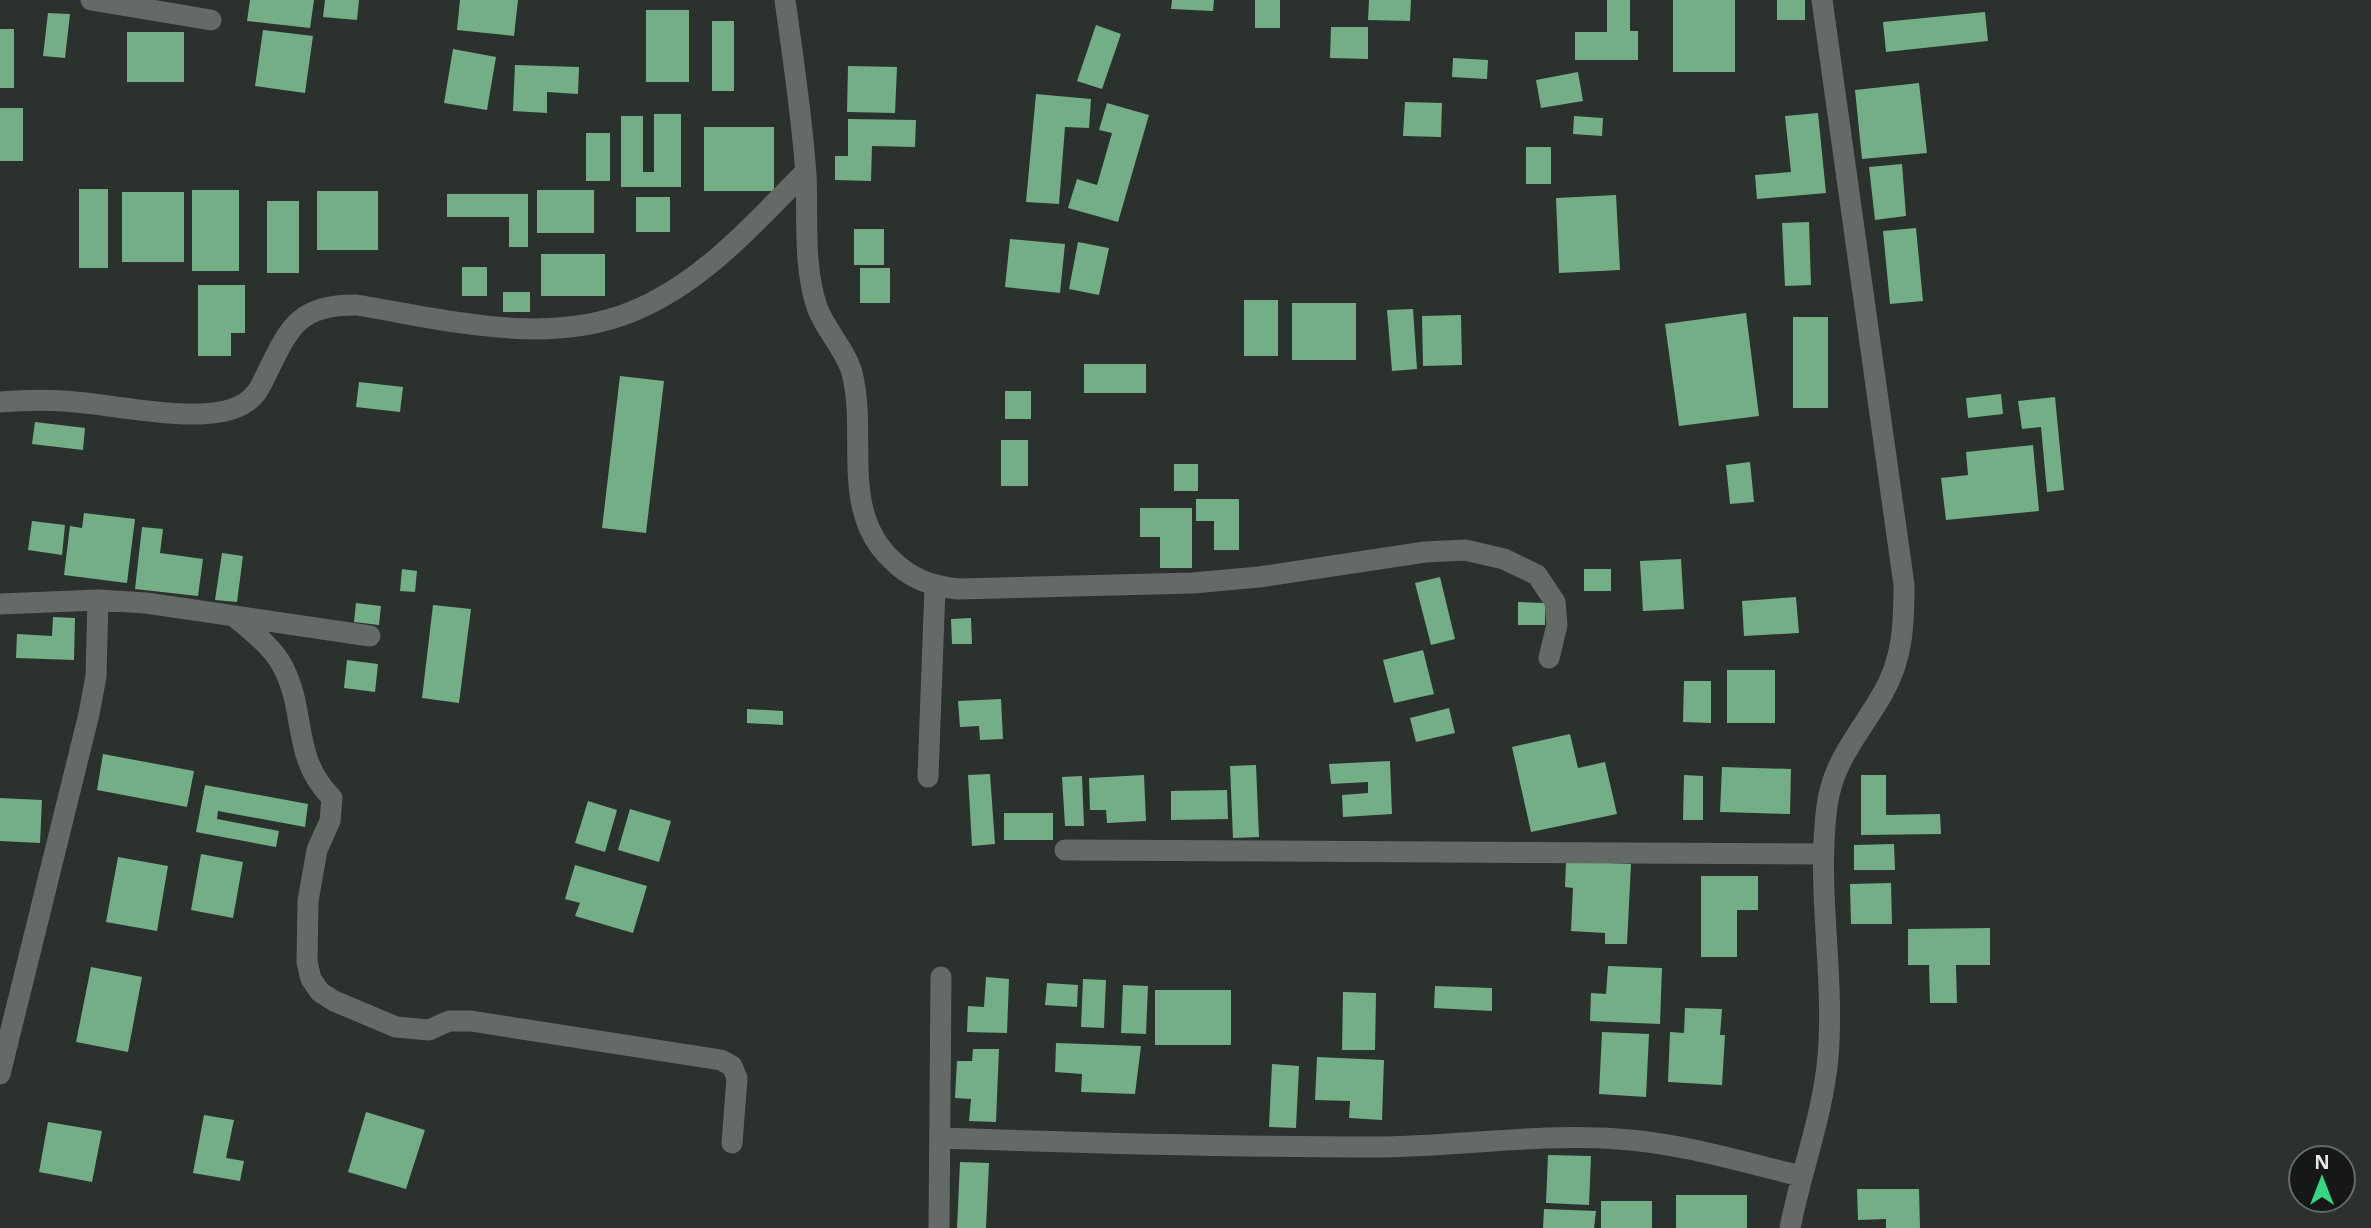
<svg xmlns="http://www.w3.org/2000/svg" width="2371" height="1228" viewBox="0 0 2371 1228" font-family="'Open Sans',sans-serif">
<rect width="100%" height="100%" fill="#2b312d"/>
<!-- building -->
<path fill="#73ae87" d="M250,0H314L310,28L247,21Z
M325,0H359L357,20L323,17Z
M460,0H518L514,36L457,30Z
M1172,0H1214L1213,11L1171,9Z
M1255,0H1280V28H1255Z
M1369,0H1411L1410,21L1368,20Z
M1607,0H1630V31H1638V60H1575V32H1607Z
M1673,0H1735V72H1673Z
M1777,0H1805V20H1777Z
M646,10H689V82H646Z
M1985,12L1988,41L1886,52L1883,22Z
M48,13L70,14L65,58L43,56Z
M712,21H734V91H712Z
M1096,25L1121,34L1102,89L1077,81Z
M1331,27H1368V59L1330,58Z
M0,29H14V88H0Z
M263,30L313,36L305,93L255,86Z
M127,32H184V82H127Z
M453,49L496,57L487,110L444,103Z
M1453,58L1488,60L1487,79L1452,77Z
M515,65L579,67L578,94L547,92V113L513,111Z
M848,66L897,67L895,113L847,112Z
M1578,72L1583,101L1541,108L1536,80Z
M1919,83L1927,153L1862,159L1855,90Z
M1036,94L1091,99L1089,128L1065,127L1059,204L1026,202Z
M1405,102L1442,103L1441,137L1403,136Z
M1107,103L1149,115L1118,222L1068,208L1077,179L1097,185L1112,133L1099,130Z
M0,108H23V161H0Z
M1818,113L1826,193L1757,199L1755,175L1791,172L1785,116Z
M654,114H681V187H621V116H643V172H654Z
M1574,116L1603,118L1602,136L1573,134Z
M848,119L916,120L915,147L872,146L871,181L835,180V156H848Z
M704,127H774V191H704Z
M586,133H610V181H586Z
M1526,147H1551V184H1526Z
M1902,164L1906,216L1875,220L1869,167Z
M79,189H108V268H79Z
M192,190H239V271H192Z
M537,190H594V233H537Z
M317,191H378V250H317Z
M122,192H184V262H122Z
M447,194H528V247H509V217H447Z
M1616,195L1620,270L1559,273L1556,198Z
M636,197H670V232H636Z
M267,201H299V273H267Z
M1809,222L1811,285L1785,286L1782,223Z
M1916,228L1923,301L1890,304L1883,231Z
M854,229H884V265H854Z
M1010,239L1065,244L1060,293L1005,287Z
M1078,242L1109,248L1099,295L1069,289Z
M541,254H605V296H541Z
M462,267H487V296H462Z
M860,268H890V303H860Z
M198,285H245V333H231V356H198Z
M503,292H530V312H503Z
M1244,300H1278V356H1244Z
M1292,303H1356V360H1292Z
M1413,309L1417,369L1392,371L1387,310Z
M1746,313L1759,416L1679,426L1665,324Z
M1461,315L1462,365L1423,366L1422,316Z
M1793,317H1828V408H1793Z
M1084,364H1146V393H1084Z
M620,376L664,381L646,533L602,528Z
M359,382L403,387L400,412L356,407Z
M1005,391H1031V419H1005Z
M2001,394L2003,414L1968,418L1966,398Z
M2055,397L2064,490L2047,492L2041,427L2022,429L2018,401Z
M35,422L85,428L83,450L32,444Z
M1001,440H1028V486H1001Z
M2033,445L2039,511L1946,520L1941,478L1968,475L1966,452Z
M1750,462L1754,502L1730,504L1726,465Z
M1174,464H1198V491H1174Z
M1196,499H1239V550H1214V521H1196Z
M1140,508H1192V568H1160V537H1140Z
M84,513L135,519L127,583L64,575L70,526L82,528Z
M32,521L65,525L62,555L28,550Z
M142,527L163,529L160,553L203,559L198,596L135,589Z
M222,553L243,556L237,602L215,600Z
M1681,559L1684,609L1643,611L1640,561Z
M402,569L417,571L415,592L400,591Z
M1584,569H1611V591H1584Z
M1440,577L1455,639L1431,645L1415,583Z
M1796,597L1799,633L1744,636L1742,601Z
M1518,602L1545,603V625H1518Z
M356,603L381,606L379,625L354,622Z
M433,605L471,609L459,703L422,698Z
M53,617L75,618L74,660L16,658L17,634L52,636Z
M971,618L972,644H952L951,619Z
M1423,650L1434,694L1394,703L1383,660Z
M347,660L378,664L375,692L344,688Z
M1727,670H1775V723H1727Z
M1684,681H1711V723L1683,722Z
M1001,699L1003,739L980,740L979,726L960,727L958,701Z
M1449,708L1455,733L1416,742L1410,718Z
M747,709L783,711V725L747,723Z
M1570,734L1578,768L1605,762L1617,814L1531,832L1512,747Z
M103,754L194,771L187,807L97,790Z
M1390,761L1392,814L1343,817L1342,795L1368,793V782L1331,784L1329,764Z
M1256,765L1259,837L1233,838L1230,766Z
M1722,767L1791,769L1790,814L1720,812Z
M990,774L995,844L972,846L968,775Z
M1144,775L1146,821L1107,823L1106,810H1090L1089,778Z
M1684,775L1703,776V820H1683Z
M1861,775H1886V815L1940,814L1941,834L1861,835Z
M1082,776L1084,826H1065L1062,777Z
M205,785L308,804L305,827L218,811L217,819L279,831L276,847L196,832Z
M1227,790L1228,819L1171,820V791Z
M0,798L42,800L40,843L0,841Z
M588,801L617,810L605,852L575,843Z
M630,809L671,821L659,862L618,850Z
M1004,813H1053V840H1004Z
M1894,844L1895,870H1854V845Z
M201,854L243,862L233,918L191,910Z
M118,857L168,866L157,931L106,922Z
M1566,861L1631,864L1627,944H1605V933L1571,931L1573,888L1565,887Z
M575,865L647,886L633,933L575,916L580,903L565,899Z
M1701,876H1758V910H1737V957H1701Z
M1891,883L1892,924H1851L1850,884Z
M1990,928V965H1956L1957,1003H1930L1929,965H1908V929Z
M1608,966L1662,968L1660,1024L1590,1021L1591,993L1606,994Z
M91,967L142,977L128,1052L76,1042Z
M986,977L1009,979L1007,1033L967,1032L968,1006L984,1007Z
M1083,979L1106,980L1104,1028L1081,1027Z
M1047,983L1078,985L1077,1007L1045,1005Z
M1123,985L1148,986L1146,1034L1121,1033Z
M1435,986L1492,988V1011L1434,1008Z
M1155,990H1231V1045H1155Z
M1343,992L1376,993L1375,1050H1342Z
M1685,1008L1722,1009L1720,1035H1725L1722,1085L1668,1082L1670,1032L1684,1033Z
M1602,1032L1649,1034L1646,1097L1599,1094Z
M1056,1043L1141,1046L1135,1094L1081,1092L1082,1074L1055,1072Z
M973,1049H999L996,1122L969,1121L971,1099L955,1098L957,1061H972Z
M1317,1057L1384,1060L1382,1120L1349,1118L1350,1101L1315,1100Z
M1272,1064L1299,1066L1296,1128L1269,1127Z
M366,1112L425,1130L406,1189L348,1172Z
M204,1115L234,1120L226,1158L244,1161L240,1181L193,1173Z
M48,1122L102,1131L92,1182L39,1172Z
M1548,1155L1591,1156L1589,1205L1546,1203Z
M960,1162L989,1163L986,1228H957Z
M1857,1189H1919L1920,1228H1886V1219L1858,1220Z
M1676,1195H1747V1228H1676Z
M1601,1201H1652V1228H1601Z
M1544,1209L1596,1211L1594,1228H1543Z"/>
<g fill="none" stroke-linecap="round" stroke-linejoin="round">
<!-- minor -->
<path stroke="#646b66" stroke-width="21" d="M91,0L211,20
M785,0C793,58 802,116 806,175C808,217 803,266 817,307C825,330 846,350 852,373C868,435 839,511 892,560C911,579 931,586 958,589L1193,583L1259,577L1425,552L1465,550L1504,559L1537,575L1555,602L1557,625L1549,658
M0,402C25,400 50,399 75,402C118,405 209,427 245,403C257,396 261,385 267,373C290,326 299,305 356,305C444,319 545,347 631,312C701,284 754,224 805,172
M0,604L98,600L146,603L370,636
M234,616C250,630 273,647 283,667C307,713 291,757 332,798L330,821L317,850L308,901L307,962L311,979L320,992L334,1001L396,1027L429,1030L449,1021H471L721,1060L732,1066L737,1078L732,1143
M928,777L935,587
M1065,850L1824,854
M0,1074L89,714L96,676L98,600
M940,1138C1085,1143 1230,1147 1375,1147C1456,1147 1537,1133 1618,1139C1680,1143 1740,1161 1800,1176
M939,1228L941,977
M1790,1228C1801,1171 1823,1115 1828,1057C1835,974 1816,889 1827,806C1833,760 1861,732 1883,693C1903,659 1904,623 1904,585L1822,0"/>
</g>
<!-- north arrow -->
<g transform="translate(2322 1179)"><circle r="33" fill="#151816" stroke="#676b68" stroke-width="2"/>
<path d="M0-5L12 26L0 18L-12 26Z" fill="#35d881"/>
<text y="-10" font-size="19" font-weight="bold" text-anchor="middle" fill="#e2e7e3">N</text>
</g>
</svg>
